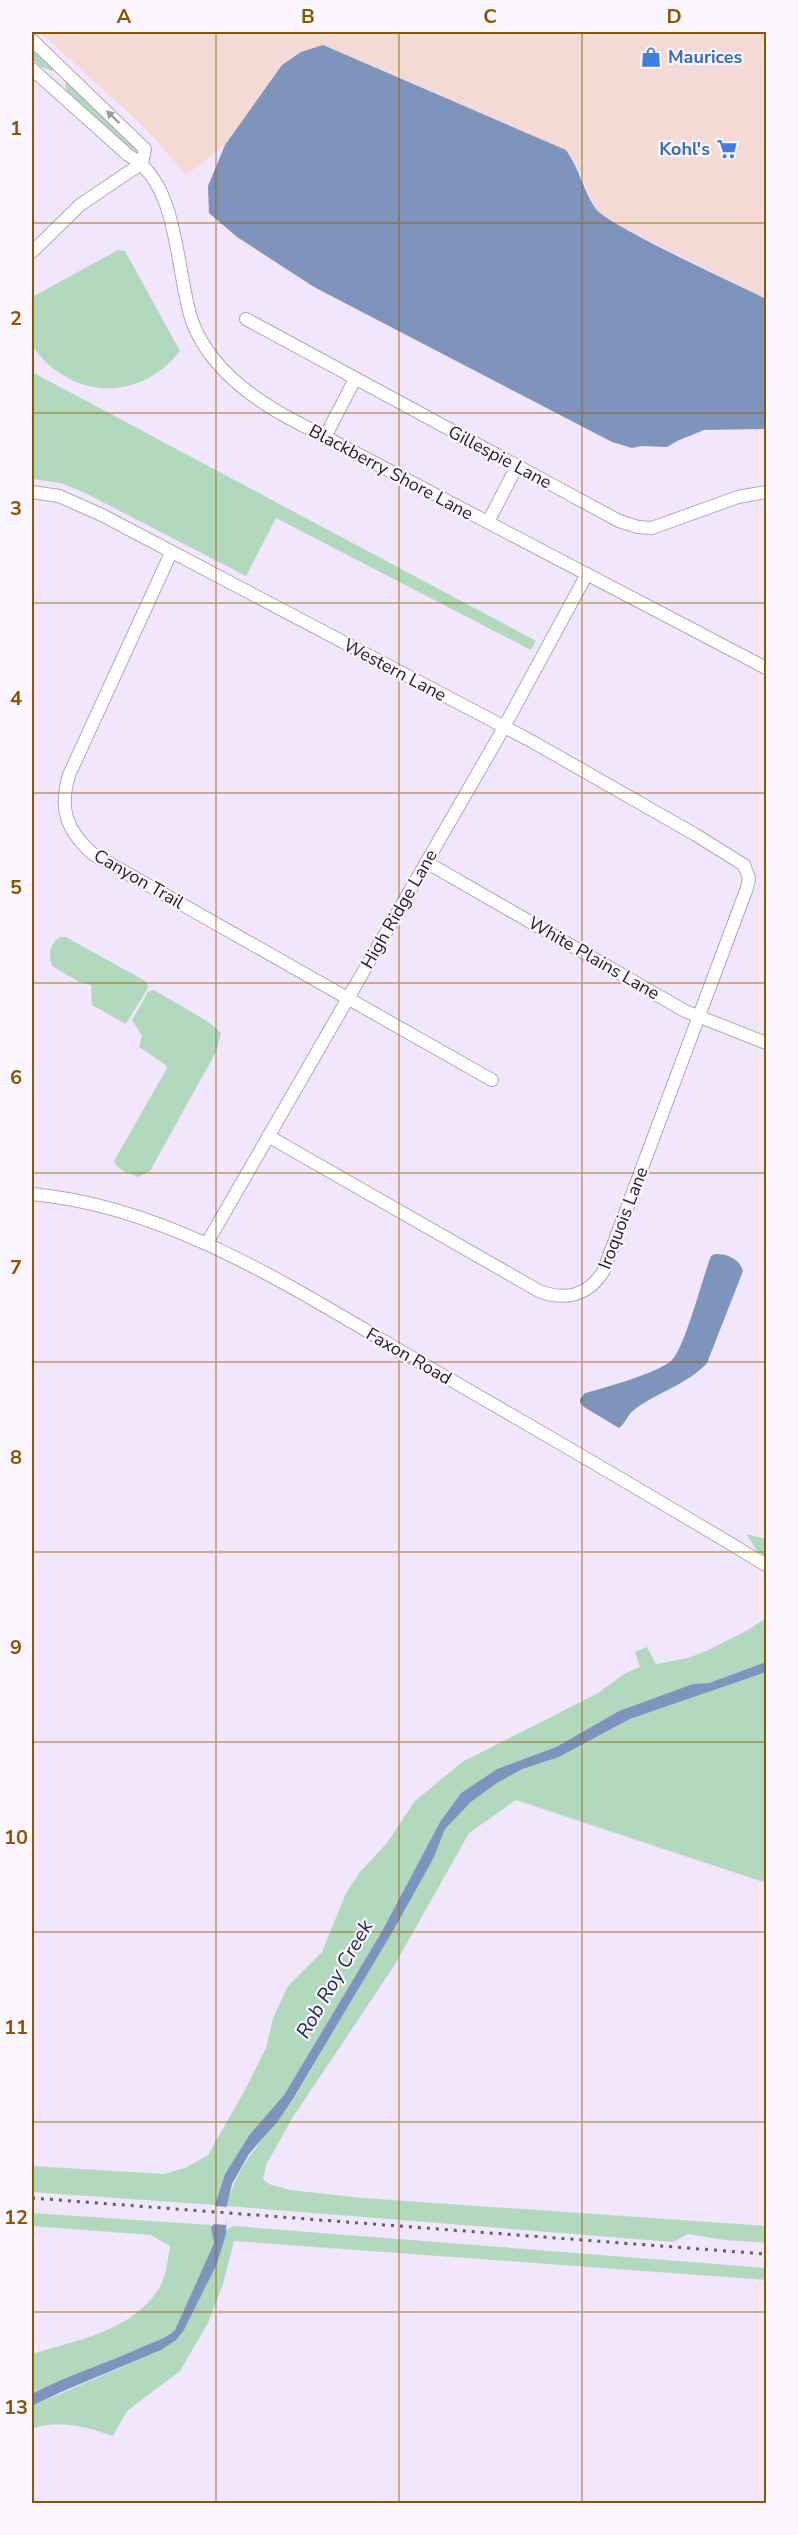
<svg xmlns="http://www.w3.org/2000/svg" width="798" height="2535" viewBox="0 0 798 2535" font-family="'Nunito Sans',sans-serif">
<rect width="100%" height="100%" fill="#f1e6fb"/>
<!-- commercial -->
<path fill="#f4dad5" d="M40,32H766V299L622,227L596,210L576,163L566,150L323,45L282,65L225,145L186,175L146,129Z"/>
<!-- green -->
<path fill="#b2d9be" d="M32,48L54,69L53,71L41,67L32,59Z
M65,81L139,149V152C130,150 74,104 69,95C66,91 65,85 65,81Z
M118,250L125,251L180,351C139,403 71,400 32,346V297Z
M32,372L536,641L531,650L276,518L246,576L85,493L61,483L32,479Z
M60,937H66L147,982L148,988L126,1024L92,1005L91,985L79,982L52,966C48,955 50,943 60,937Z
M154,990L207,1021L221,1033L216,1052L150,1171L138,1177C129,1173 117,1170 114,1161L167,1068L166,1065L139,1047L142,1036L132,1020L148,992Z
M746,1534L766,1539V1557L757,1551Z
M766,1618V1662L709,1683L693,1685L619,1711L556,1747L497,1769L461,1793L440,1822L381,1933L284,2095L250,2134L225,2174L215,2205L32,2192V2166L164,2174L185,2168L208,2155L246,2088L266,2048L273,2018L288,1986L322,1952L346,1893L360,1872L386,1844L415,1801L462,1762L598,1693L624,1674L640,1667L635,1652L647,1647L656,1664L688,1658L706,1651L748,1630Z
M766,1672V1883L516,1800L469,1833L394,1966L293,2117L266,2165L263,2179L269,2184L290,2190L363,2198L766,2226V2243L725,2240L688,2234L673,2242L227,2206C237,2161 268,2136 293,2100L393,1931L432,1859L445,1829L471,1802L497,1783L524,1769L559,1757L630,1719Z
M32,2213L211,2225L214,2243L175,2330C166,2339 153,2342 142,2347C106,2364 67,2375 32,2394V2354C76,2340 130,2332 158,2290C166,2278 168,2260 170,2246L151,2235L32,2226Z
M233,2226L766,2268V2280L234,2241L223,2284L208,2323L180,2371L127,2411L113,2436C86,2427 59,2419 32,2429V2406L161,2350L184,2330L217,2264L226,2230Z"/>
<!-- water -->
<path fill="#7f94bc" d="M323,45L566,150C579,168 583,189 595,208C606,225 739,285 766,299V429L704,430L677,441L667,447L642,446L632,448L612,442L314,287L237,237L209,213L208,186L225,145L282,65L301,52Z
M715,1254C727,1254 739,1258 743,1271L707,1363C687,1385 657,1392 634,1410C627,1415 626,1423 619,1428L584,1407L580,1403V1399L585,1393C604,1388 658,1373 672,1360C684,1349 703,1277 711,1256Z
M766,1662V1672L630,1719L559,1757L523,1769L497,1783L471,1802L445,1829L433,1859L393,1931L293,2099L278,2121L249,2154L232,2184L227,2206L226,2234L217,2264L184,2330L176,2340L161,2350L61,2392L32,2406V2394C67,2375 106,2364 142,2347C153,2342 166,2339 175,2330L214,2243L211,2227L214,2224L215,2205L225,2174L250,2134L284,2095L381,1933L440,1822L461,1793L497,1769L556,1747L619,1711L693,1684L709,1683Z"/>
<!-- pier -->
<path fill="#f1e6fb" d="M215,2206L228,2207L226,2225L213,2224Z"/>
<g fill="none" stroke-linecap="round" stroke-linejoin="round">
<!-- minor casing -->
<g stroke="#b2a7bb" stroke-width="14">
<path id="minor" d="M32,40L145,149L142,163
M32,69L128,155C180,183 175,270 192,321C208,365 247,395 287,417L766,668
M32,252L80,205L142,163
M246,319L619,521L638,527L652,528L738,497L766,492
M325,437L355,379
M32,492L59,496L102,515L533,742L696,835L744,865L749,878L747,888L603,1272C587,1296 566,1301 539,1291L268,1136
M488,522L517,466
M171,553L69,775C59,809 66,830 93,854L492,1080
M426,862L685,1011L766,1043
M32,1194C174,1207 302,1294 423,1364C538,1430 653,1497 766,1565
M207,1243L498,738L587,574"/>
</g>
<!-- minor -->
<use href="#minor" stroke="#fff" stroke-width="12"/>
<!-- rail -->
<path stroke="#625c67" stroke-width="3" stroke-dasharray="3 6" stroke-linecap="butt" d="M32,2198L766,2254"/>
</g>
<!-- one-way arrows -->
<defs><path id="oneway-solid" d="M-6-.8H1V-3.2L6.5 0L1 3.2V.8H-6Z" transform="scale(1.5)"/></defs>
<use fill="#9d9b9e" href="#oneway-solid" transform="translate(113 117) rotate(-136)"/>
<!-- grid -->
<path fill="none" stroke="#8a5701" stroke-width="1.5" stroke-opacity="0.55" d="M216,32V2504M399,32V2504M582,32V2504M32,223H766M32,413H766M32,603H766M32,793H766M32,983H766M32,1173H766M32,1362H766M32,1552H766M32,1742H766M32,1932H766M32,2122H766M32,2312H766"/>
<!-- icons -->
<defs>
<g id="shop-bare" transform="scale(1.62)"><path d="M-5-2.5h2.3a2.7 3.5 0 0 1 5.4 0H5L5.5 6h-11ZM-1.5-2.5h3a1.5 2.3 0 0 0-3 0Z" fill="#3f7fe0" stroke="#fbf6ff" stroke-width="2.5" paint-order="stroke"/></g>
<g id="supermarket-bare" transform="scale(1.62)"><path d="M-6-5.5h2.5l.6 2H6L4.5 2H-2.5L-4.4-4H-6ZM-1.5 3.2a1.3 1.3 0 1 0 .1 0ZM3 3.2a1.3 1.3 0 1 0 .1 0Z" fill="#3f7fe0" stroke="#fbf6ff" stroke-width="2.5" paint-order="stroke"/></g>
</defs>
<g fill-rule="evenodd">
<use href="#shop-bare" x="651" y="57"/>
<use href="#supermarket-bare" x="727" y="149"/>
</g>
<g text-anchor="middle" stroke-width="4.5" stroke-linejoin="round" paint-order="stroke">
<!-- shop labels -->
<g font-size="18" font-weight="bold" fill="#366cbe" stroke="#fbf6ff" text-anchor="start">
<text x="668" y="63">Maurices</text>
<text x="710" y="155" text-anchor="end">Kohl's</text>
</g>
<!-- street labels -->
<g font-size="18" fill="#252128" stroke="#fbf6ff">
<text transform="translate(500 457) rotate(28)" y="6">Gillespie Lane</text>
<text transform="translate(391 472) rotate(28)" y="6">Blackberry Shore Lane</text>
<text transform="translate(395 670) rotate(28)" y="6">Western Lane</text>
<text transform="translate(139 879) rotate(30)" y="6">Canyon Trail</text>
<text transform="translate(399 909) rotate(-60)" y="6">High Ridge Lane</text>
<text transform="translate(594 958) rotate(30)" y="6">White Plains Lane</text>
<text transform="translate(623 1218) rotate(-69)" y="6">Iroquois Lane</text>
<text transform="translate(409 1356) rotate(30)" y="6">Faxon Road</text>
</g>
<!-- water labels -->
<g font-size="20" font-style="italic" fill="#11295b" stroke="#fbf6ff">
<text transform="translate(334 1979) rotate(-60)" y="7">Rob Roy Creek</text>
</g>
</g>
<!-- border -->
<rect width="798" height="2535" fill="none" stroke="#fbf6ff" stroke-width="66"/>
<rect x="33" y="33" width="732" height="2469" fill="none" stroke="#8a5701" stroke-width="2"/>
<g font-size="20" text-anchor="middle" font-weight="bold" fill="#8a5701">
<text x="124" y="23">A</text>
<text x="308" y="23">B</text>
<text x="490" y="23">C</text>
<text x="674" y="23">D</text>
<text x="16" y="135">1</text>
<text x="16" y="325">2</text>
<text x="16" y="515">3</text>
<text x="16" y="705">4</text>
<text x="16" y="894">5</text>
<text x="16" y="1084">6</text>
<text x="16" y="1274">7</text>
<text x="16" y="1464">8</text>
<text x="16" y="1654">9</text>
<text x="16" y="1844">10</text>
<text x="16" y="2034">11</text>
<text x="16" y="2224">12</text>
<text x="16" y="2414">13</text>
</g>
</svg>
